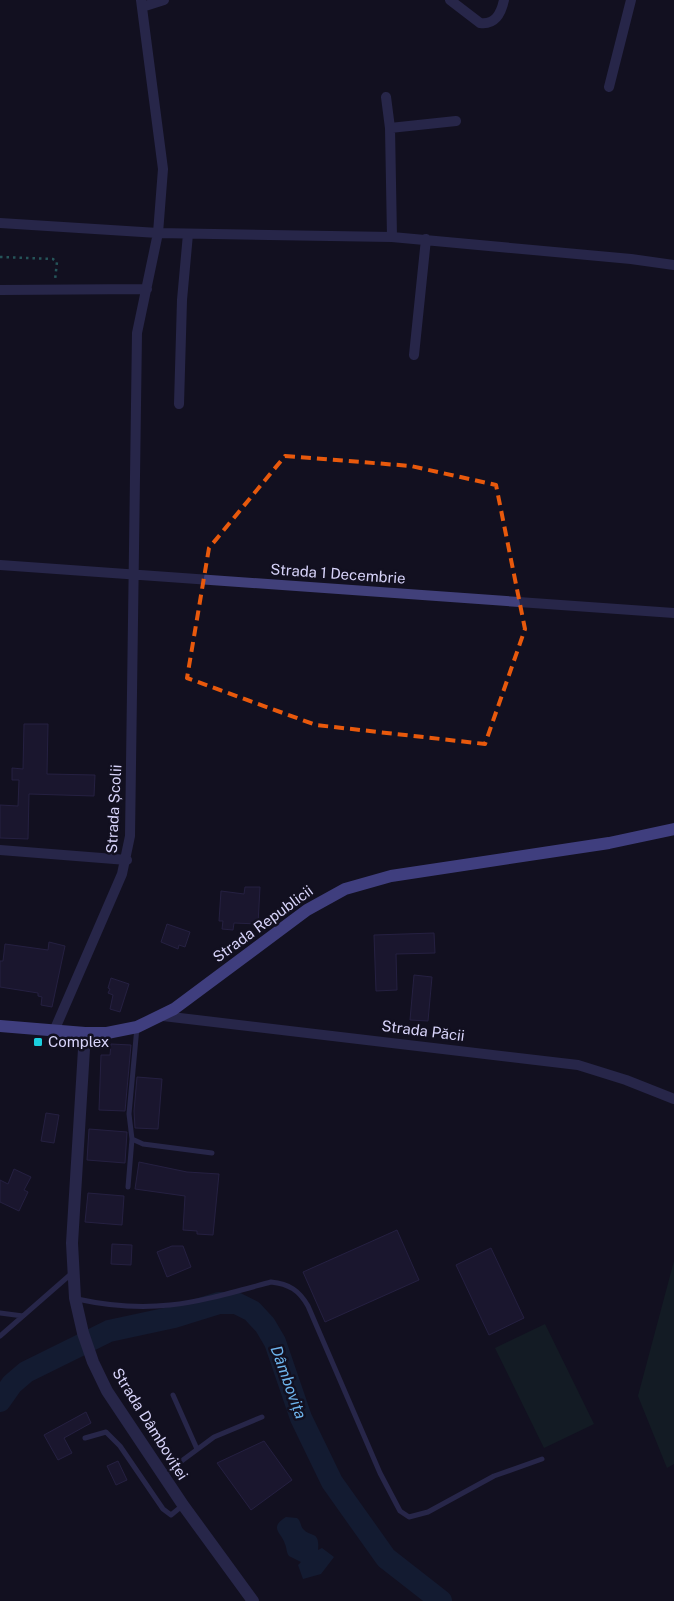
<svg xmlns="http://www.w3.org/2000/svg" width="674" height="1601" viewBox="0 0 674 1601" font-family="'Public Sans',sans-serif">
<rect width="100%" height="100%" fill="#121020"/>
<!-- green -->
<path fill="#142928" d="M674,1261V1464L667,1468L638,1396Z
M545,1324L594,1424L544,1448L495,1348Z"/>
<!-- water -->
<path fill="#152845" d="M286,1517L297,1518C301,1521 300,1525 303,1529C311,1538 320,1530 318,1550L322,1548L334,1557L321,1574L303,1579L298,1565L301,1562L289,1556C286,1552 287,1548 285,1544C282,1533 268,1528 286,1517Z"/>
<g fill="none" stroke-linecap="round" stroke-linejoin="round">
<!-- river -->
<path stroke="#152845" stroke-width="22" d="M0,1401L12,1384L26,1372L109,1331L174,1317L219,1303H236L252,1311L265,1325L275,1342L301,1418L332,1482L386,1558L441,1601"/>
</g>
<!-- building -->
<path fill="#241e3f" stroke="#3c3368" d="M24,724H48L47,774L95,775L94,796L29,794L28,839L0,838V805L18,806L19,780H12V768L23,769Z
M245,887H260L258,924L234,923L233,930L222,929L223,921H219L221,891L244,894Z
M167,924L190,932L185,947L179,945L178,949L161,942Z
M434,933L435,953L396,954L397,990L376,991L374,935Z
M49,942L65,946L52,1007L41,1005L42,997L38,996V993L0,987V961H3L5,944L48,950Z
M414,975L432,977L428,1021L410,1020Z
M111,978L129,984L120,1012L110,1009L113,995L108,993L110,989L108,988Z
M111,1044L131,1045L125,1111L99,1110L101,1055H110Z
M137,1077L162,1079L158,1129L135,1128L134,1111Z
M46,1113L59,1115L54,1143L41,1141Z
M89,1129L127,1132L125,1163L87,1160Z
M139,1162L187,1172L219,1174L213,1235L197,1234V1231L183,1230L185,1196L135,1189Z
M14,1169L31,1177L24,1190L28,1192L19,1211L0,1202V1180L8,1184Z
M88,1193L124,1196L122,1225L85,1222Z
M397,1230L419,1280L325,1322L303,1272Z
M112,1244L132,1245L131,1265L111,1264Z
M172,1246H183L191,1267L167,1277L157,1252Z
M491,1248L524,1318L489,1335L456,1265Z
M86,1412L91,1423L64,1438L72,1453L58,1460L44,1435Z
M264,1441L292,1480L251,1510L217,1463Z
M118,1461L127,1480L116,1485L107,1466Z"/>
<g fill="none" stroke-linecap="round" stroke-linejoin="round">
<!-- path -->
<path stroke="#3ca69d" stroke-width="2.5" stroke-dasharray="2.5 4" stroke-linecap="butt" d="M0,257L53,259L57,262L55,280"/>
<!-- service -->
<path stroke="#41407a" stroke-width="5" d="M137,1027L129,1114L132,1139L143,1144L212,1153
M128,1187L132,1139
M77,1299C155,1316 197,1302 271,1282C289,1284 299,1290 308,1306L380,1473L400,1511L409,1517L428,1512L494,1476L542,1459
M0,1313L23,1316
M0,1336L71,1274
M173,1395L197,1449
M85,1438L106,1432L120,1446L163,1509L171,1515L182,1506
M164,1474L214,1437L262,1417"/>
<!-- minor -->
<path stroke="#41407a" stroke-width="10" d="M450,0L480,23C495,25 501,14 504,0
M142,7L164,0
M609,87L631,0
M386,97L390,128L392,237
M390,128L456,121
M0,223L158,233L392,237L631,259L674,265
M0,290L147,289
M414,355L426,239
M179,404L182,300L188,234
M0,565L674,613
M0,850L127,860
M163,1016L578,1065L626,1080L674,1099
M54,1031L122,874L130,836L137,333L158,233L163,169L141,0"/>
<!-- tertiary -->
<path stroke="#41407a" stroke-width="12" d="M85,1033L72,1243L75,1298L83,1333L93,1362L107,1391L183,1505L253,1601"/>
<!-- secondary -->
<path stroke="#7776ef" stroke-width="12" d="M0,1026L85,1033H107L137,1027L174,1009L307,910L345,889L391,876L609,843L674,829"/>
</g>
<!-- marked area -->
<path d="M0 0H674V1601H0ZM285,456L411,466L496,485L525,629L485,744L316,725L187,678L209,548Z" fill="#121020" fill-opacity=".55" fill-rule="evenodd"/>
<path fill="none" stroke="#e8590c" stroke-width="4" stroke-dasharray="10 6" stroke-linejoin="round" d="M285,456L411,466L496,485L525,629L485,744L316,725L187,678L209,548Z"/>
<!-- markers -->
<rect fill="#1bcfdf" stroke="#121020" stroke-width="2" x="33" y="1037" width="10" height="10" rx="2.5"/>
<g text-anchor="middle" stroke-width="5" stroke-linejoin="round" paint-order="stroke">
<!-- street labels -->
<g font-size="15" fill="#d8d4fa" stroke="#121020">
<text transform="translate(338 574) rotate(4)" y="5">Strada 1 Decembrie</text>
<text transform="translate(114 809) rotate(-87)" y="5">Strada Școlii</text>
<text transform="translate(263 924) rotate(-36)" y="5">Strada Republicii</text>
<text transform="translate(423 1031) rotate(7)" y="5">Strada Păcii</text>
<text transform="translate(150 1424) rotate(58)" y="5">Strada Dâmboviței</text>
</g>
<!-- poi labels -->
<g font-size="15" fill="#d8d4fa" stroke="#121020" text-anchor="start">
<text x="48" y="1047">Complex</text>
</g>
<!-- water labels -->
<g font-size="16" font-style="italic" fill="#6eb5ee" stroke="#121020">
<text transform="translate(289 1382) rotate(70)" y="6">Dâmbovița</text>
</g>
</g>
</svg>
